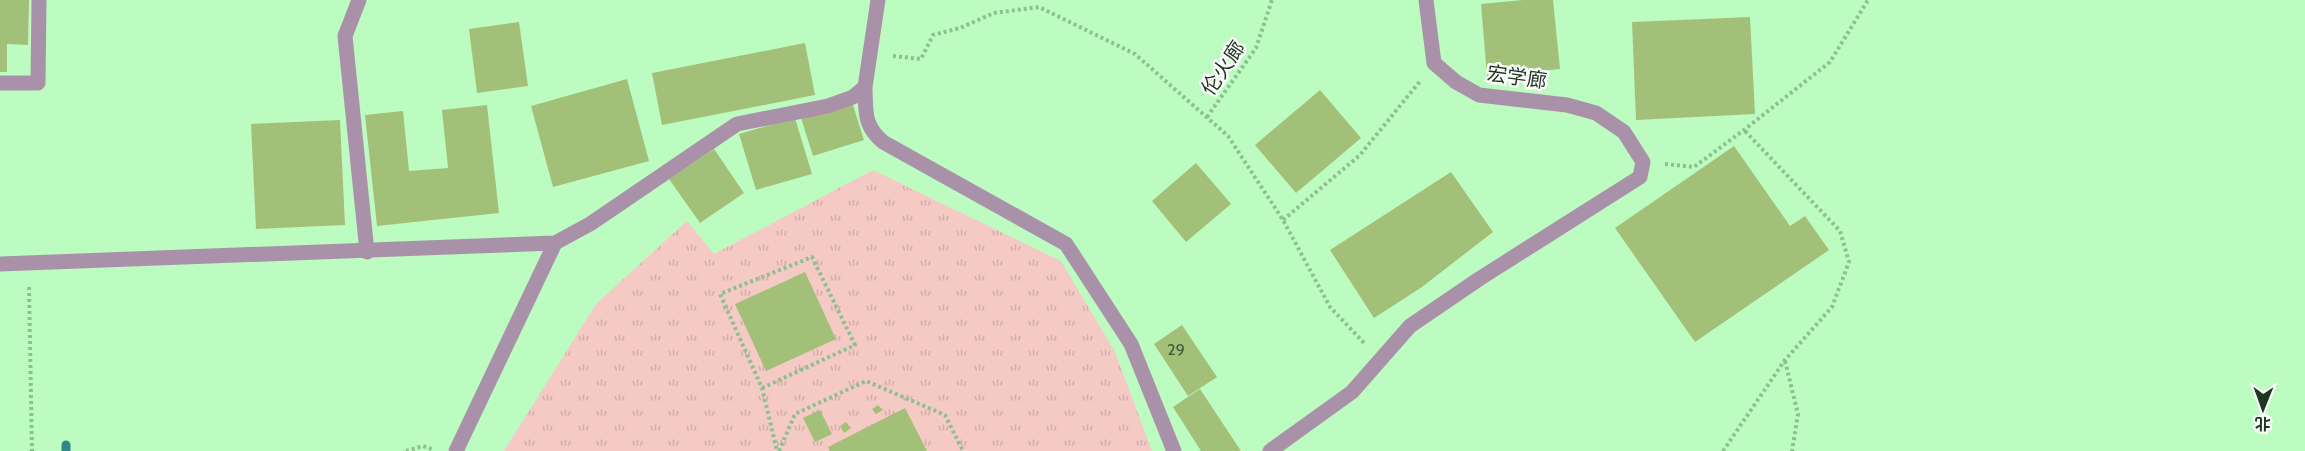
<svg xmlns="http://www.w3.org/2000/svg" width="2305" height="451" viewBox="0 0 2305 451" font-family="Cabin,'Noto Sans SC',sans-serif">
<defs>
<pattern id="grass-tufts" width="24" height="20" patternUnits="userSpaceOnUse" patternTransform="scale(1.5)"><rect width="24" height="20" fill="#f5cac5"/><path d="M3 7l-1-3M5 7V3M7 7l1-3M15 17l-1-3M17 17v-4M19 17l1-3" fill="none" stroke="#d2aea9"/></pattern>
</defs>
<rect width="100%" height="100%" fill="#bdfcc1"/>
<!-- grass -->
<path fill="url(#grass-tufts)" d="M873,170L1061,261L1115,352L1152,451H504L596,304L687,221L714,254Z"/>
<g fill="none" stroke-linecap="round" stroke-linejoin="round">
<!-- stream -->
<path stroke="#31888b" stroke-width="9" d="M66,445V451"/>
</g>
<!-- building -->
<path fill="#a3c079" d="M0,0H29L28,45L7,44V72H0Z
M1523,0H1553L1560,69L1487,76L1481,4Z
M1750,17L1755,114L1636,120L1632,22Z
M519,22L528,86L477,93L469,29Z
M805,43L815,95L662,125L652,73Z
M627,79L649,161L553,187L531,106Z
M1320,90L1361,138L1296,193L1255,145Z
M852,102L864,140L813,156L801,118Z
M487,105L499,213L377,226L365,115L403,111L409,171L448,168L442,110Z
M795,118L812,174L756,190L739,134Z
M340,120L345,225L256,229L251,124Z
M1734,146L1790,226L1805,216L1829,250L1695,342L1615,228Z
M714,149L744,193L700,223L669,179Z
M1196,163L1231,204L1186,242L1152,201Z
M1451,172L1493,232L1422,287L1374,318L1330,250Z
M805,272L836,339L766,371L735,304Z
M1182,325L1217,377L1188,396L1154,344Z
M1200,389L1241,451H1201L1173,407Z
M878,405L883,410L876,414L872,409Z
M905,408L927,451H830L828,447Z
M820,410L832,434L815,442L803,418Z
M846,422L851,428L844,433L840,426Z"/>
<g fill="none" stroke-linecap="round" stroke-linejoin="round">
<!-- path -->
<path stroke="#8dc090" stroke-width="4" stroke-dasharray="3 3" stroke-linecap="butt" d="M893,56L921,59L933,35L960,28L994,13L1039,7L1135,54L1228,136L1283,220L1330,307L1365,344
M1207,117L1256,48L1272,0
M1665,164L1694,167L1744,130L1830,62L1868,0
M1283,220L1360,155L1421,80
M29,287L32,451
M1785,361L1798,414L1792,451
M762,388L855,345L812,257L720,294L762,388L777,451
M406,451L423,446L434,450
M779,451L795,414L866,381L945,415L963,451
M1723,451L1785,360L1832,307L1849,262L1840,231L1744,130"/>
<!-- lane -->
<path stroke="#aa91aa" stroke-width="15" d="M359,0L345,36L367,252"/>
<!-- street -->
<path stroke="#aa91aa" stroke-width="15" d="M0,83H38L39,0
M865,87C866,111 863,125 883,142L1066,244L1131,344L1174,451
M0,264L555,243
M456,451L555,243L590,224L737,124L828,106L853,97L865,87L878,0
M1270,451L1352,392L1410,326L1479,279L1640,177L1643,162L1624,132L1596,113L1567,105L1479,95L1456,82L1434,63L1426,0"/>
</g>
<g text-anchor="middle" stroke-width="5" stroke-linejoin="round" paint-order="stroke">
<!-- number labels -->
<g font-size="16" fill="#3e5836">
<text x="1176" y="355">29</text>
</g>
<!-- street labels -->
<g font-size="20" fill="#1d3620" stroke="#fff">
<text transform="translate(1223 68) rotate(-56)" y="7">伦火廊</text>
<text transform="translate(1517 77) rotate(8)" y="7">宏学廊</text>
</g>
</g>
<!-- north arrow -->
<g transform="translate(2263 409) rotate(181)" stroke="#ffffff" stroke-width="4.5" paint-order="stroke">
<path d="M0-4.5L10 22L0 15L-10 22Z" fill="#1d3620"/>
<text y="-9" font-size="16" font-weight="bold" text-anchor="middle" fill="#1d3620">北</text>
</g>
</svg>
